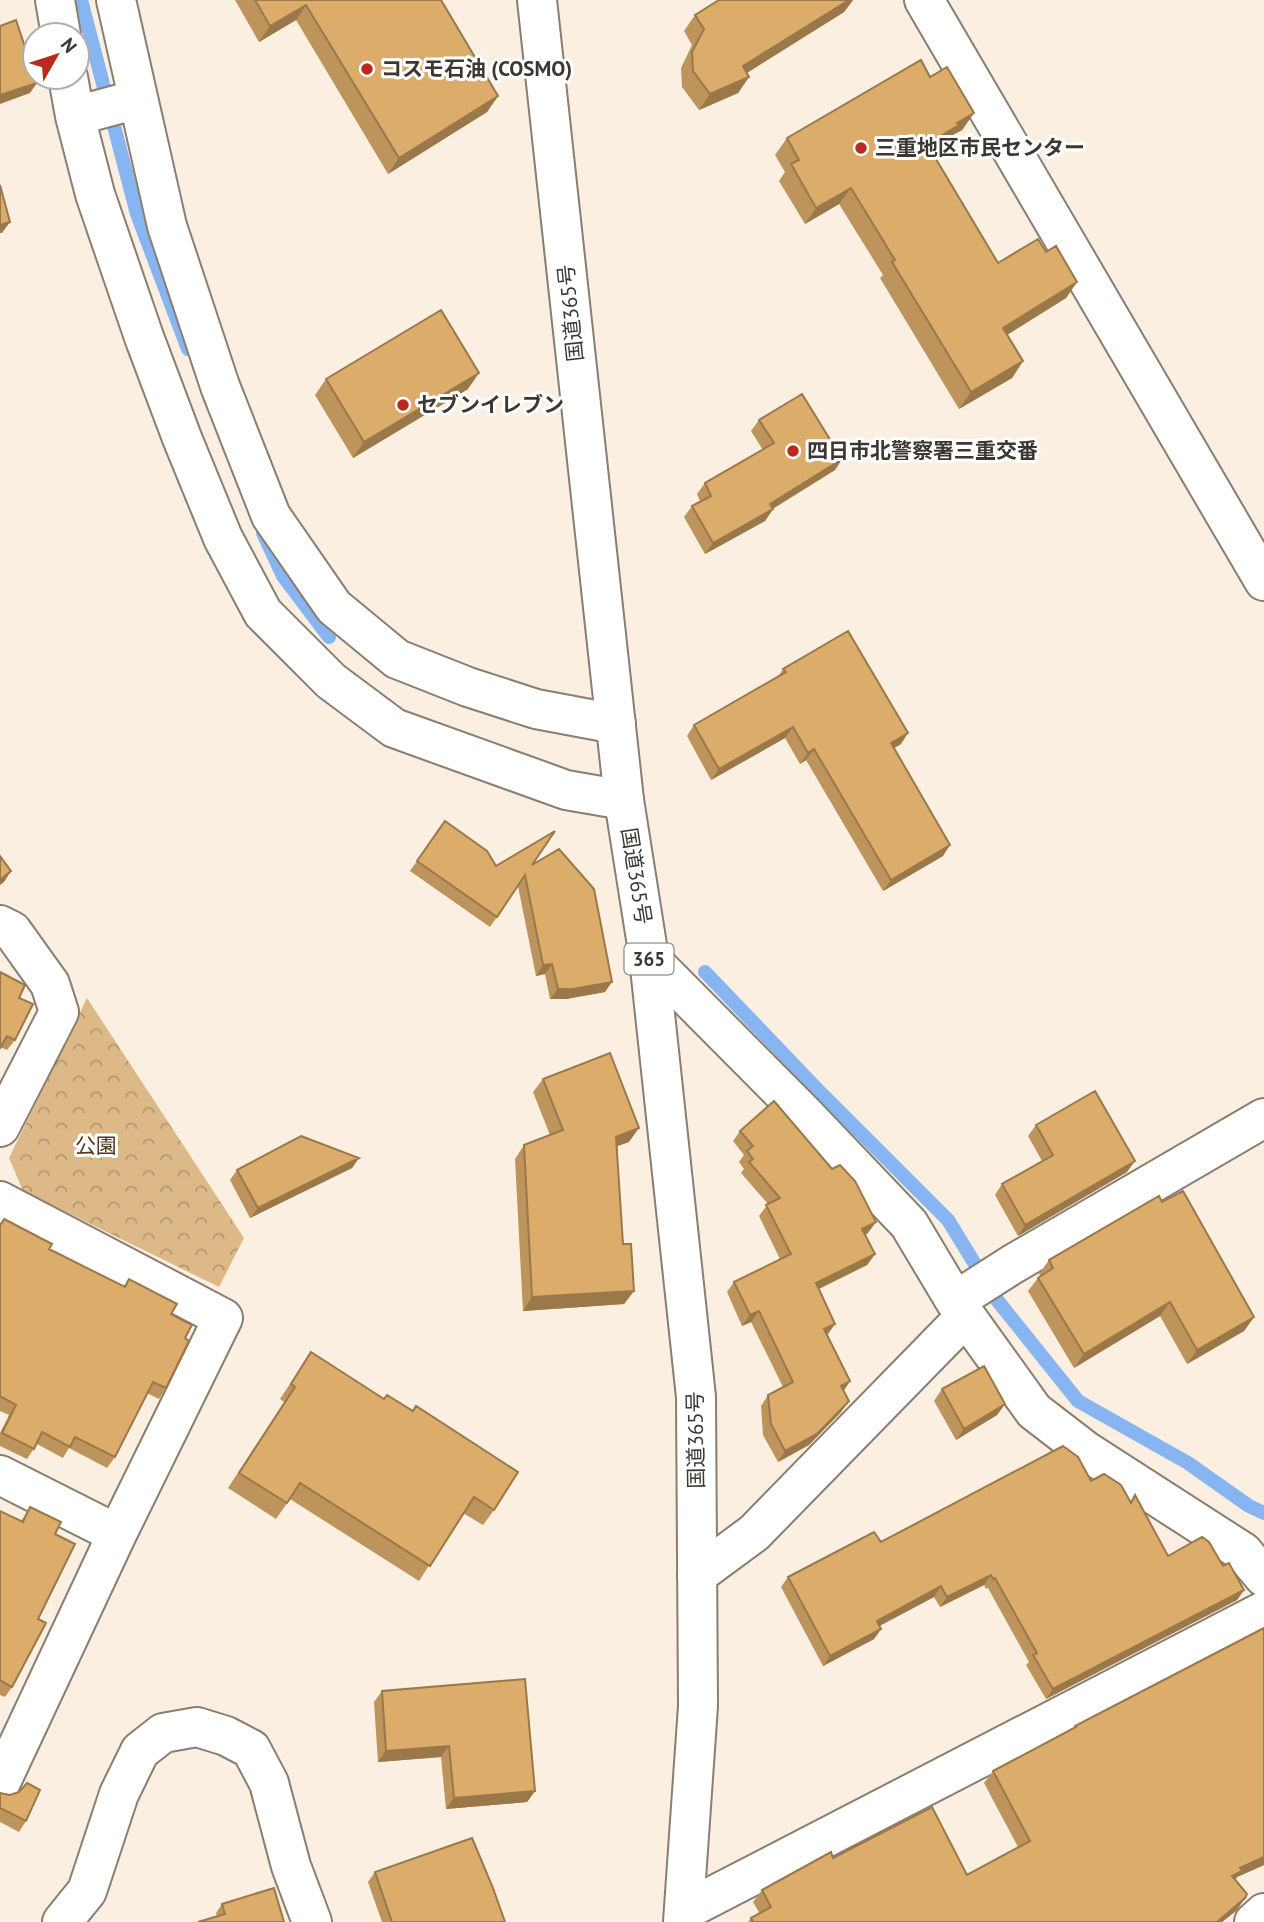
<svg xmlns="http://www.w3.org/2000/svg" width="1264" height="1922" viewBox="0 0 1264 1922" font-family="'PT Sans','Noto Sans JP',sans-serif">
<defs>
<pattern id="forest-crowns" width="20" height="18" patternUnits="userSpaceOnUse" patternTransform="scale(1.75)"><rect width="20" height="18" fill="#ddb988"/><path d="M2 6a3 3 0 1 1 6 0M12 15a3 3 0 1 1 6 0" fill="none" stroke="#b49770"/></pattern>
</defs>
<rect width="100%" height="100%" fill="#faefe0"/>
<!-- forest -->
<path fill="url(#forest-crowns)" d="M87,998L244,1238L219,1287L23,1191L9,1158Z"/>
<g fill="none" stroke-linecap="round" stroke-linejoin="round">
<!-- stream -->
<path stroke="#87b5f2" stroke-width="14" d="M81,0L137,214L188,349
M263,533L283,576L329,637
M705,972L817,1089L948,1220L997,1300L1078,1401L1188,1463L1249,1506L1264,1513"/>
<!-- minor casing -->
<g stroke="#887e71" stroke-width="42">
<path id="minor" d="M55,0L61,35
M116,0L167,226L220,386L271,516L334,607L397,659L468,687L536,709L616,724
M924,0L1264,581
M68,77L75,116L95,194L144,337L182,438L223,538L263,613L331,681L394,728L566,790L624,800
M75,116L138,99
M0,925L12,931L50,984L59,1012L0,1127
M649,958L806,1116L909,1224L955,1301L1034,1411L1086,1451L1243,1552L1264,1577
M0,1201L223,1318L117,1534L0,1784
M955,1301L1013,1264L1264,1118
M0,1475L117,1534
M697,1575L754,1533L966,1316
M684,1911L1264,1611
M62,1922L87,1891L119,1794L140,1751L163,1733L197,1727L226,1736L251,1749L269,1783L291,1866L312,1922
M1254,1922L1264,1913"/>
</g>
<!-- highway casing -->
<g stroke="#887e71" stroke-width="42">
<path id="highway" d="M537,0L624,800L649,958L696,1397L698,1706L683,1922"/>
</g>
<!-- minor -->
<use href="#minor" stroke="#fff" stroke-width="38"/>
<!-- highway -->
<use href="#highway" stroke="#fff" stroke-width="38"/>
</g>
<!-- wall -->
<path fill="#bd945b" d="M235,0H441L498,96L487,112L388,174L296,20L259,42Z
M719,0H853L844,12L747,73L749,77L738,93L699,110L682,87L681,68L692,45L684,31L695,15Z
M930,77L974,113L962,130L951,136L947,142L931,151L998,263L1046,252L1077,282L1066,298L1007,335L1023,361L1012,378L959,409L880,278L883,275L839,204L805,224L779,181L785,172L775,155L787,138Z
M326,379L468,389L353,458L315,395Z
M759,420L842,459L835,470L773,509L765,521L705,554L684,517L692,506L700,501L697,494L705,483L763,450L751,431Z
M783,669L901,744L894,748L943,856L883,891L806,760L800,764L785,738L711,780L687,736L694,725L778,677Z
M445,821L496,866L532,865L605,992L566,999H550L545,974L536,976L518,886L490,927L410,871Z
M19,998L15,1040L7,1050L0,1047Z
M543,1079L629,1142L617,1146L623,1244L634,1291L624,1304L523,1311L515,1159L524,1145L550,1135L533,1092Z
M1036,1125L1127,1172L1018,1236L995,1195L1002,1184L1042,1161L1028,1136Z
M740,1131L868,1233L865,1235L875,1254L867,1265L819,1289L827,1335L850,1381L843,1391L841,1412L809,1445L778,1462L763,1435L761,1406L768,1395L783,1387L751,1322L742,1326L727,1292L734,1282L780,1259L759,1216L768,1204L741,1173L744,1169L739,1162L744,1155L733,1141Z
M359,1158L352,1168L250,1218L230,1180L237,1170Z
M1162,1202L1254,1317L1244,1331L1187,1364L1160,1316L1074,1368L1028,1291L1038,1278L1040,1276L1039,1274L1049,1260Z
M4,1219L49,1249L124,1286L129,1279L171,1314L185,1338L166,1388L159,1399L147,1393L115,1457L107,1468L69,1448L63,1458L37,1444L27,1459L0,1446V1433L9,1415L0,1411V1224Z
M311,1352L494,1510L483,1525L463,1513L419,1581L290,1499L276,1519L228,1488L284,1402L280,1399Z
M942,1389L1005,1404L997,1415L956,1440L934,1401Z
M1091,1481L1130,1502L1168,1556L1223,1566L1244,1590L1237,1600L1046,1699L1026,1665L1029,1662L988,1588L986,1589L984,1585L940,1607L934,1597L879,1626L881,1629L874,1639L823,1666L781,1587L788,1577L881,1542Z
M30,1507L55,1534L38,1619L12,1687L5,1697L0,1695V1511L21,1521Z
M1264,1628V1865L1237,1877L1235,1880L1237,1910L1222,1922H748L751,1918L760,1914L753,1902L762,1890L833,1858L967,1875L1018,1847L984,1783L993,1771L1073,1728L1075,1726Z
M382,1691L535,1791L527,1802L446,1809L441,1757L378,1762L374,1702Z
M0,1793L26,1821L19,1832L0,1822Z
M375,1872L505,1922H382L368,1882Z
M222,1904L284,1922L217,1916L216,1913Z"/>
<!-- shaded-wall -->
<path fill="#9a784a" d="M849,0H853L844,12L732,82L743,66Z
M306,5L296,20L259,42L270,26Z
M749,77L738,93L699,110L710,94Z
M37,83L30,93L0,104V95Z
M498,96L487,112L388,174L399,158Z
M974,113L962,130L951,136L947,142L916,160L927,144L957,123Z
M851,188L839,204L805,224L816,208Z
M10,222L2,233H0V225Z
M1077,282L1066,298L991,345L1003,328Z
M1023,361L1012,378L959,409L971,392Z
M479,373L468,389L353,458L364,442Z
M842,459L835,470L765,513L773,509L765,521L705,554L713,543L770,504Z
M793,727L785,738L711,780L719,769Z
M908,733L901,744L884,754L891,743Z
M814,749L806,760L800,764L808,753Z
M950,845L943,856L883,891L891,880Z
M11,871L4,882L0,885V880Z
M552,964L545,974L536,976L543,965Z
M612,982L605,992L566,999H550L558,989Z
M639,1128L629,1142L606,1150L616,1137Z
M359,1158L352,1168L250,1218L258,1208Z
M1135,1161L1127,1172L1018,1236L1025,1225Z
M876,1222L868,1233L855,1240L862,1229Z
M875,1254L867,1265L808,1294L816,1283Z
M634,1291L624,1304L523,1311L532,1297Z
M1170,1302L1160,1316L1074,1368L1084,1354Z
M759,1311L751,1322L742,1326L750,1315Z
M1254,1317L1244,1331L1187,1364L1197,1350Z
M835,1324L828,1334L816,1340L824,1329Z
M850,1381L843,1392L841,1386Z
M849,1401L841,1412L809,1445L778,1462L785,1451Z
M1005,1404L997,1415L956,1440L964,1429Z
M991,1575L984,1585L940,1607L947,1597Z
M941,1586L934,1597L870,1631L877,1621Z
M1244,1590L1237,1600L1046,1699L1053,1689Z
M881,1629L874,1639L823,1666L830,1656Z
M449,1746L441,1757L378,1762L386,1751Z
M535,1791L527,1802L446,1809L454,1798Z
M1264,1857V1865L1237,1877L1234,1883L1232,1876L1240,1868Z
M1245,1898L1237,1910L1222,1922H1217Z"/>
<!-- building -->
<path fill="#dcac6a" stroke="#9a784a" stroke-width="2" d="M255,0H441L498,96L399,158L306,5L270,26Z
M719,0H849L743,66L749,77L710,94L693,71L692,52L704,29L695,15Z
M16,20L37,83L0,95V26Z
M921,60L930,77L947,67L974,113L957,123L959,125L927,144L998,263L1038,239L1046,252L1056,246L1077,282L1003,328L1023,361L971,392L892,262L895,260L851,188L816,208L791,164L799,160L787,138Z
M0,185L10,222L0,225Z
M441,310L479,373L364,442L326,379Z
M802,394L842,459L770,504L773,509L713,543L692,506L711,496L705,483L774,443L759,420Z
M848,631L908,733L891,743L950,845L891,880L814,749L808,753L793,727L719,769L694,725L786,672L783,669Z
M445,821L487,851L496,866L555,831L532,865L559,849L594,889L612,982L573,989H558L552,964L543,965L525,875L497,917L417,861Z
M0,856L11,871L0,880Z
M0,972L25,985L19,998L33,1004L15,1040L7,1036L0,1048Z
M610,1053L639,1128L616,1137L623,1244H631L634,1291L532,1297L524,1145L563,1130L543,1079Z
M1095,1091L1135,1161L1025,1225L1002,1184L1053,1155L1036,1125Z
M774,1101L832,1169L840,1165L855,1181L876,1222L862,1229L875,1254L816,1283L835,1324L824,1329L850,1381L841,1386L849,1401L817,1434L785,1451L771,1424L768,1395L793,1382L759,1311L750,1315L734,1282L791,1254L766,1205L780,1198L749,1162L753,1159L747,1151L753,1146L740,1131Z
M301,1136L359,1158L258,1208L237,1170Z
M1183,1191L1254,1317L1197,1350L1170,1302L1084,1354L1038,1278L1053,1268L1049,1260L1159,1196L1162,1202Z
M4,1219L52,1244L49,1249L125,1287L129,1279L177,1304L171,1314L192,1325L185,1338L189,1341L166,1388L153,1382L115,1457L75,1437L70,1447L42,1432L34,1449L2,1433L16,1405L0,1396V1224H1Z
M311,1352L384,1399L387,1395L413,1411L416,1406L518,1472L494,1510L474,1497L430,1566L300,1483L287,1503L239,1473L295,1387L291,1384Z
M984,1366L1005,1404L964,1429L942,1389Z
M1063,1446L1078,1457L1091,1481L1104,1474L1121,1485L1131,1503L1135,1495L1168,1556L1202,1537L1209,1542L1223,1566L1229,1563L1244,1590L1053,1689L1033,1655L1037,1653L995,1578L993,1579L991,1575L947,1597L941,1586L877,1621L881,1629L830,1656L788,1577L874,1532L881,1542Z
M30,1507L61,1522L55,1534L75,1544L38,1619L46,1623L12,1687L0,1680V1511L23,1522Z
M1264,1628V1857L1240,1868L1242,1871L1232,1876L1247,1894L1245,1898L1217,1922H753L751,1918L771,1907L762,1890L831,1852L833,1858L932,1807L967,1875L1030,1841L993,1771L1076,1727L1075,1726Z
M525,1679L535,1791L454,1798L449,1746L386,1751L382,1691Z
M27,1783L40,1790L26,1821L0,1808V1793L10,1795L19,1792Z
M472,1838L493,1888L505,1922H392L375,1872Z
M274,1888L284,1922H198L225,1914L222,1904Z"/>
<!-- markers -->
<g fill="#b92b21" stroke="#fff" stroke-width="2.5">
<circle cx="367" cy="69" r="7"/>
<circle cx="861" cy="148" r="7"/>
<circle cx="403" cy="405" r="7"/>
<circle cx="793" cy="451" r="7"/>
</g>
<g text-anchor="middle" stroke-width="6" stroke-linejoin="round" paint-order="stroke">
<!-- shield labels -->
<rect fill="#fff" stroke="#767370" stroke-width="2" x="624.5" y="943.5" width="49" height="31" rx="5"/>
<g font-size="19" font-weight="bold" fill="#3c3732">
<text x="649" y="966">365</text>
</g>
<!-- poi labels -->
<g font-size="21" font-weight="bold" fill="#3c3732" stroke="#fff" text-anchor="start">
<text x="381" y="76">コスモ石油 (COSMO)</text>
<text x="875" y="155">三重地区市民センター</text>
<text x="417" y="412">セブンイレブン</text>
<text x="807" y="458">四日市北警察署三重交番</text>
</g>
<!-- street labels -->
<g font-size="21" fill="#3c3732" stroke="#fff">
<text transform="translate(571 313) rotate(-96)" y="7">国道365号</text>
<text transform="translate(636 876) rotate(81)" y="7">国道365号</text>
<text transform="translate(696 1440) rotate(-91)" y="7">国道365号</text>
</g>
<!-- park labels -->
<g font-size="21" fill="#4c381b" stroke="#fff">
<text x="96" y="1153">公園</text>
</g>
</g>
<!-- north arrow -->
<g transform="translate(56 56) rotate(51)"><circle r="33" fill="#ffffff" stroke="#b1afad" stroke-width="2"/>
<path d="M0-5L12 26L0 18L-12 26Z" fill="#b92b21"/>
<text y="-10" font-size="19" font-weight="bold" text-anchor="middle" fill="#3c3732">N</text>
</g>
</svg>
